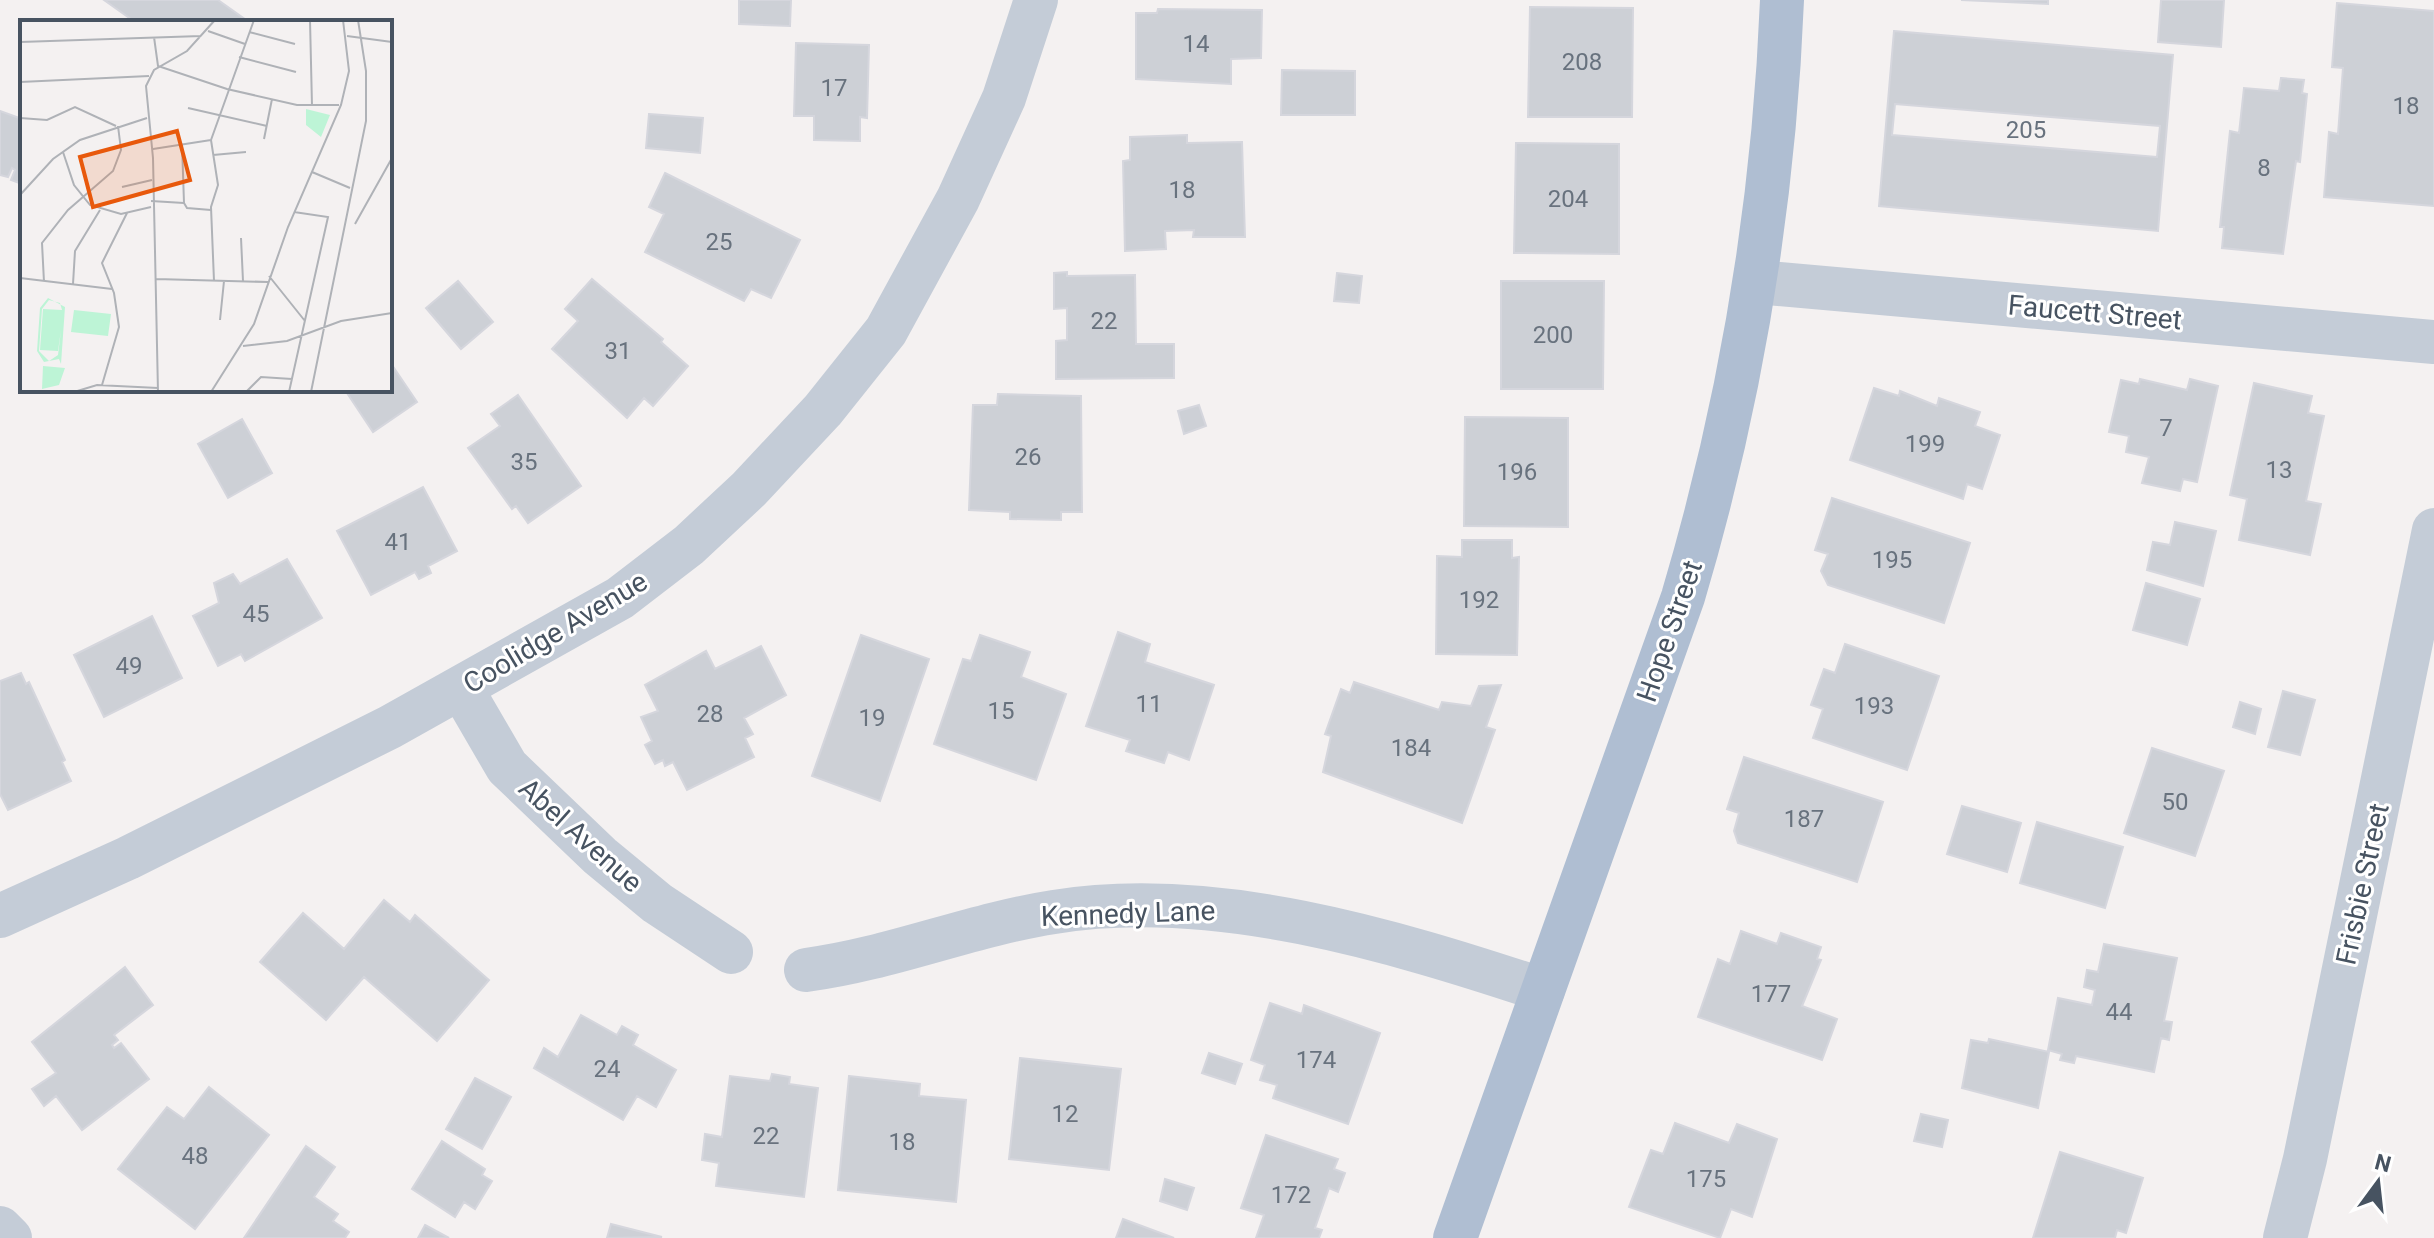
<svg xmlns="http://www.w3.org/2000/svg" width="2434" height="1238" viewBox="0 0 2434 1238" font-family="Roboto,sans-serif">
<rect width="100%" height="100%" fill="#f4f1f1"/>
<!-- building -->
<path fill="#cdd0d6" stroke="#d5d6dd" stroke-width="2" fill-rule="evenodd" d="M104,0H218L249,22H135Z
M739,0H791L790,26L739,24Z
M1961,0H2048V4Z
M2161,0H2224L2221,47L2158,42Z
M2337,3L2434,11V206L2324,197L2329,132L2338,134L2343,68L2332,67Z
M1530,7L1633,8L1632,117H1528Z
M1158,9L1262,10L1261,58L1231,59V84L1136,79V13H1157Z
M1894,31L2173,55L2158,231L1879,206ZM1895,104L2160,126L2157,157L1892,135Z
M796,43L869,45L867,118L860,117V141L814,140V116H794Z
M1282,70L1355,71V115H1281Z
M2281,78L2304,80L2302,93L2307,94L2300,162L2296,161L2283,254L2222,248L2224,227H2220L2230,131L2239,133L2244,88L2279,91Z
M0,111L22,119V184L11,180L15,170L12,168L8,177L0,175Z
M649,114L703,118L700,153L646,148Z
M1187,135V143L1242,142L1245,237H1193L1194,230L1165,231L1166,249L1125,251L1123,161L1130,160V137Z
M1516,143L1619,144V254L1514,253Z
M665,173L800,240L771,298L751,289L744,301L645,252L664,214L649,207Z
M1067,272V276L1135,275L1136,344H1174V378L1056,379V341L1067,340V308L1054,309V273Z
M1337,273L1362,276L1359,303L1334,301Z
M592,279L663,339L661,342L688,366L653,406L644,398L627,418L552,349L578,321L565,309Z
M458,281L493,322L461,349L426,308Z
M1501,281H1604L1603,389H1501Z
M390,362L417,402L373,432L345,390H390Z
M2140,379L2187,390L2190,379L2218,386L2197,482L2183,479L2180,491L2142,483L2149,457L2126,452L2129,436L2109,432L2121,380L2139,384Z
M2254,383L2312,396L2308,413L2324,416L2306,501L2321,504L2310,555L2239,540L2247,499L2230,495Z
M1874,388L1899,396L1900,391L1937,406L1939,398L1980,412L1975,426L2000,435L1982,489L1967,484L1963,499L1850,460Z
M998,394L1081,396L1082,512H1061V520L1010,519V512L969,510L973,405H997Z
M518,395L581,486L528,523L516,506L512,509L468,448L500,426L491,414Z
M1199,405L1206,426L1184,434L1178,411Z
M1465,417L1568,418V527L1464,526Z
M242,419L272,473L228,498L198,444Z
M423,487L457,551L428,566L431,573L419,579L415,572L371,595L337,531Z
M1832,498L1970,543L1944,623L1828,585L1821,571L1828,554L1815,550Z
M2175,522L2216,531L2203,586L2147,570L2153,542L2170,545Z
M1462,540H1512V558L1519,557L1517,655L1436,654L1437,556L1462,557Z
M287,559L322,618L245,661L241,654L218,666L193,616L219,603L214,583L233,574L240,584Z
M2146,583L2200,599L2187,645L2133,630Z
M152,616L182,678L104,717L74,655Z
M1118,632L1150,644L1145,662L1214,685L1189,760L1168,752L1164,763L1126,751L1130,740L1086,726Z
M861,635L929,659L880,801L812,776Z
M980,635L1030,652L1021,677L1066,694L1036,780L934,744L963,659L971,661Z
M1845,644L1939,676L1907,770L1813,738L1823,709L1811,705L1824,669L1835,673Z
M761,646L786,695L744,718L753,734L745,738L754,757L687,790L673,762L665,766L663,760L655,764L645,745L652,741L641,717L658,711L645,685L706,651L715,669Z
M21,673L26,684L29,682L65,760L62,762L71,781L8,810L0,794V681Z
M1354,682L1439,710L1442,702L1471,706L1479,686L1501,685L1486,727L1495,730L1462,823L1323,772L1331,736L1325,734L1341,689L1350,693Z
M2283,691L2315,700L2300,755L2268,747Z
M2240,702L2261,709L2255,734L2233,727Z
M2152,748L2224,771L2195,856L2124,833Z
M1744,757L1883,802L1857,882L1738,843L1734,831L1739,813L1727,809Z
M1962,806L2021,823L2007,872L1947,854Z
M2037,822L2123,847L2105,908L2020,883Z
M384,900L410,922L415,915L489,980L437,1041L364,977L326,1020L260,962L303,913L344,949Z
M1741,931L1777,944L1781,933L1821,947L1817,959L1821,960L1802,1006L1837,1019L1822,1060L1698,1017L1718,959L1730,964Z
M2104,944L2177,958L2164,1021L2172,1022L2169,1040L2161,1038L2154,1072L2076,1056L2074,1063L2060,1060L2062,1054L2048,1050L2058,998L2092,1005L2095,990L2084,987L2087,970L2098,972Z
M125,967L153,1005L114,1035L118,1040L112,1045L114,1048L121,1043L149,1079L82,1130L56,1096L44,1106L32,1089L56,1073L32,1042Z
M1270,1003L1302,1014L1304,1005L1380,1033L1348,1124L1273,1098L1277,1085L1260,1080L1265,1065L1251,1060Z
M581,1015L617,1035L622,1026L638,1035L633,1045L676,1070L656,1107L637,1096L623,1120L534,1068L544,1048L558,1057Z
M1989,1039L2049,1052L2038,1108L1962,1088L1971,1040L1988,1043Z
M1209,1053L1242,1064L1235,1084L1202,1073Z
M1020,1058L1121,1069L1109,1170L1009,1159Z
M772,1074L790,1077L789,1084L818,1088L804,1197L716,1186L719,1163L702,1160L705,1134L722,1137L730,1076L770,1081Z
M849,1076L920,1084L919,1096L966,1100L956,1202L838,1190Z
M475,1078L511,1097L482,1149L446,1129Z
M209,1087L269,1135L195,1229L118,1169L167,1107L184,1119Z
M1921,1114L1948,1120L1942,1147L1914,1141Z
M1675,1123L1729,1143L1737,1124L1777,1139L1752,1217L1731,1209L1720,1238L1629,1207L1651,1150L1663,1154Z
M1266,1135L1338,1159L1334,1169L1345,1173L1338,1192L1329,1188L1315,1228L1322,1230L1319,1238H1256L1264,1215L1241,1208Z
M442,1141L485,1169L482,1175L492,1181L475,1209L464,1202L455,1217L412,1189Z
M306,1146L335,1167L314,1197L338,1214L333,1221L349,1232L345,1238H244Z
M2060,1152L2143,1178L2126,1233L2117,1230L2115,1238H2033Z
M1165,1179L1194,1188L1187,1210L1160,1201Z
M1123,1219L1174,1238H1116Z
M611,1224L662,1237L607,1238Z
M425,1225L449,1238H418Z"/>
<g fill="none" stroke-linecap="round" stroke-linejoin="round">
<!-- minor -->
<path stroke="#c4ccd7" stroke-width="44" d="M1756,282L2434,342
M461,688L507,767L600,856L657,903L731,952
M0,916L128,858L390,727L620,598L689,545L749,489L823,410L886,331L958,199L1004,98L1036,0
M806,970C890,959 970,925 1054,912C1214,886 1392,940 1543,990
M0,1228L10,1238
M2285,1238L2305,1159L2434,530"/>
<!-- major -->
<path stroke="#afbed2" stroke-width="44" d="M1455,1238L1683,597C1741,402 1774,203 1782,0"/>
</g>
<g text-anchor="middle" stroke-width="6" stroke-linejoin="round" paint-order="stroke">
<!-- number labels -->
<g font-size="24" fill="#68727e">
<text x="1196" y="52">14</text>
<text x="1582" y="70">208</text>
<text x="834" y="96">17</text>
<text x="2406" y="114">18</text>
<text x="2026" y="138">205</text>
<text x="2264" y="176">8</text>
<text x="1182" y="198">18</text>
<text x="1568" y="207">204</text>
<text x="719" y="250">25</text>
<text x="1104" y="329">22</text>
<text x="1553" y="343">200</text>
<text x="618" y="359">31</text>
<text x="2166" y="436">7</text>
<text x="1925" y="452">199</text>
<text x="1028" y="465">26</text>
<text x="524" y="470">35</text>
<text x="2279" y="478">13</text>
<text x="1517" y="480">196</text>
<text x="398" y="550">41</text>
<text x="1892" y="568">195</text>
<text x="1479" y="608">192</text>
<text x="256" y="622">45</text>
<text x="129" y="674">49</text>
<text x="1149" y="712">11</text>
<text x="1874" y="714">193</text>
<text x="1001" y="719">15</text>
<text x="710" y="722">28</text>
<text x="872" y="726">19</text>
<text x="1411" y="756">184</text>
<text x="2175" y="810">50</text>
<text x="1804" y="827">187</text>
<text x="1771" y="1002">177</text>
<text x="2119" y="1020">44</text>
<text x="1316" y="1068">174</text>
<text x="607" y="1077">24</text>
<text x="1065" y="1122">12</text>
<text x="766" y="1144">22</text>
<text x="902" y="1150">18</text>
<text x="195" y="1164">48</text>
<text x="1706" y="1187">175</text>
<text x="1291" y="1203">172</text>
</g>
<!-- street labels -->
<g font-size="28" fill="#475361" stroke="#fff">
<text transform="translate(2095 312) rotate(5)" y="10">Faucett Street</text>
<text transform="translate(1669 631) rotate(-71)" y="10">Hope Street</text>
<text transform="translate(555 632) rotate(-31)" y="10">Coolidge Avenue</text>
<text transform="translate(581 835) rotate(42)" y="10">Abel Avenue</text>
<text transform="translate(2362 884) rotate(-78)" y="10">Frisbie Street</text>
<text transform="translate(1128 913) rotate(-2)" y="10">Kennedy Lane</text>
</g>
</g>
<!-- overview -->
<g transform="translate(20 20)">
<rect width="372" height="372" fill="#f4f1f1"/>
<path d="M286,89L310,95L301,117L286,105ZM28,278L45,287L41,344L39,339L24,342L17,331L20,288ZM29,280L40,283L42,290L23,289L20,330L38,331L41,310L38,335L29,341L19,331L22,289ZM54,290L91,294L88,316L51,312ZM23,346L45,348L39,365L22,369Z" fill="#bdf4d6" fill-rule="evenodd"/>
<path fill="none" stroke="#afb2b7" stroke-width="2" d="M290,0L292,86M188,11L225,24M229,12L275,24M327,16L372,22M134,17L138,46L207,69L277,85H319M0,22L181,16M219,37L276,52M0,62L129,56M168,88L247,106M0,98L27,100L55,87L96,106M244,119L252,79M162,124L164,183M133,129L191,120M43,132L54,165L70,185L101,194L131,187M193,135L226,132M292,152L330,168M102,167L132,160M0,175L33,139L60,120L127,98M131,181L164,183M164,183L167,188L191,190M335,204L372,138M221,218L223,261M249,256L285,301M0,258L92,269M136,259L248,262M194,261L191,187L198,165L191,120L234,0M24,262L22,223L48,190L93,151L101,130L98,106M53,264L55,231L80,190M200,300L204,261M223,326L267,321L321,301L372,293M82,365L99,307L94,273L82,243L107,193M54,372L77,365L138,368M138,372L133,138L126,66L134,50L167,31L195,0M191,372L234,304L268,207L321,85L329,51L323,0M226,372L241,357L272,359M269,372L308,197L274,192M291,372L346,101V51L338,0"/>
<path fill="#e8590c" fill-opacity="0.15" stroke="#e8590c" stroke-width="4" d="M157,111L170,160L73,187L60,137Z"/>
<rect width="372" height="372" fill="none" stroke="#475361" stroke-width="4"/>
</g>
<!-- north arrow -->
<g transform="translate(2378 1182) rotate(15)" stroke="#ffffff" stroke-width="6" paint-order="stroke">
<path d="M0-6L14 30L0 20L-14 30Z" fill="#475361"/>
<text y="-12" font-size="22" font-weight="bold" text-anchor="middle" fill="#475361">N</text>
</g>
</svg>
